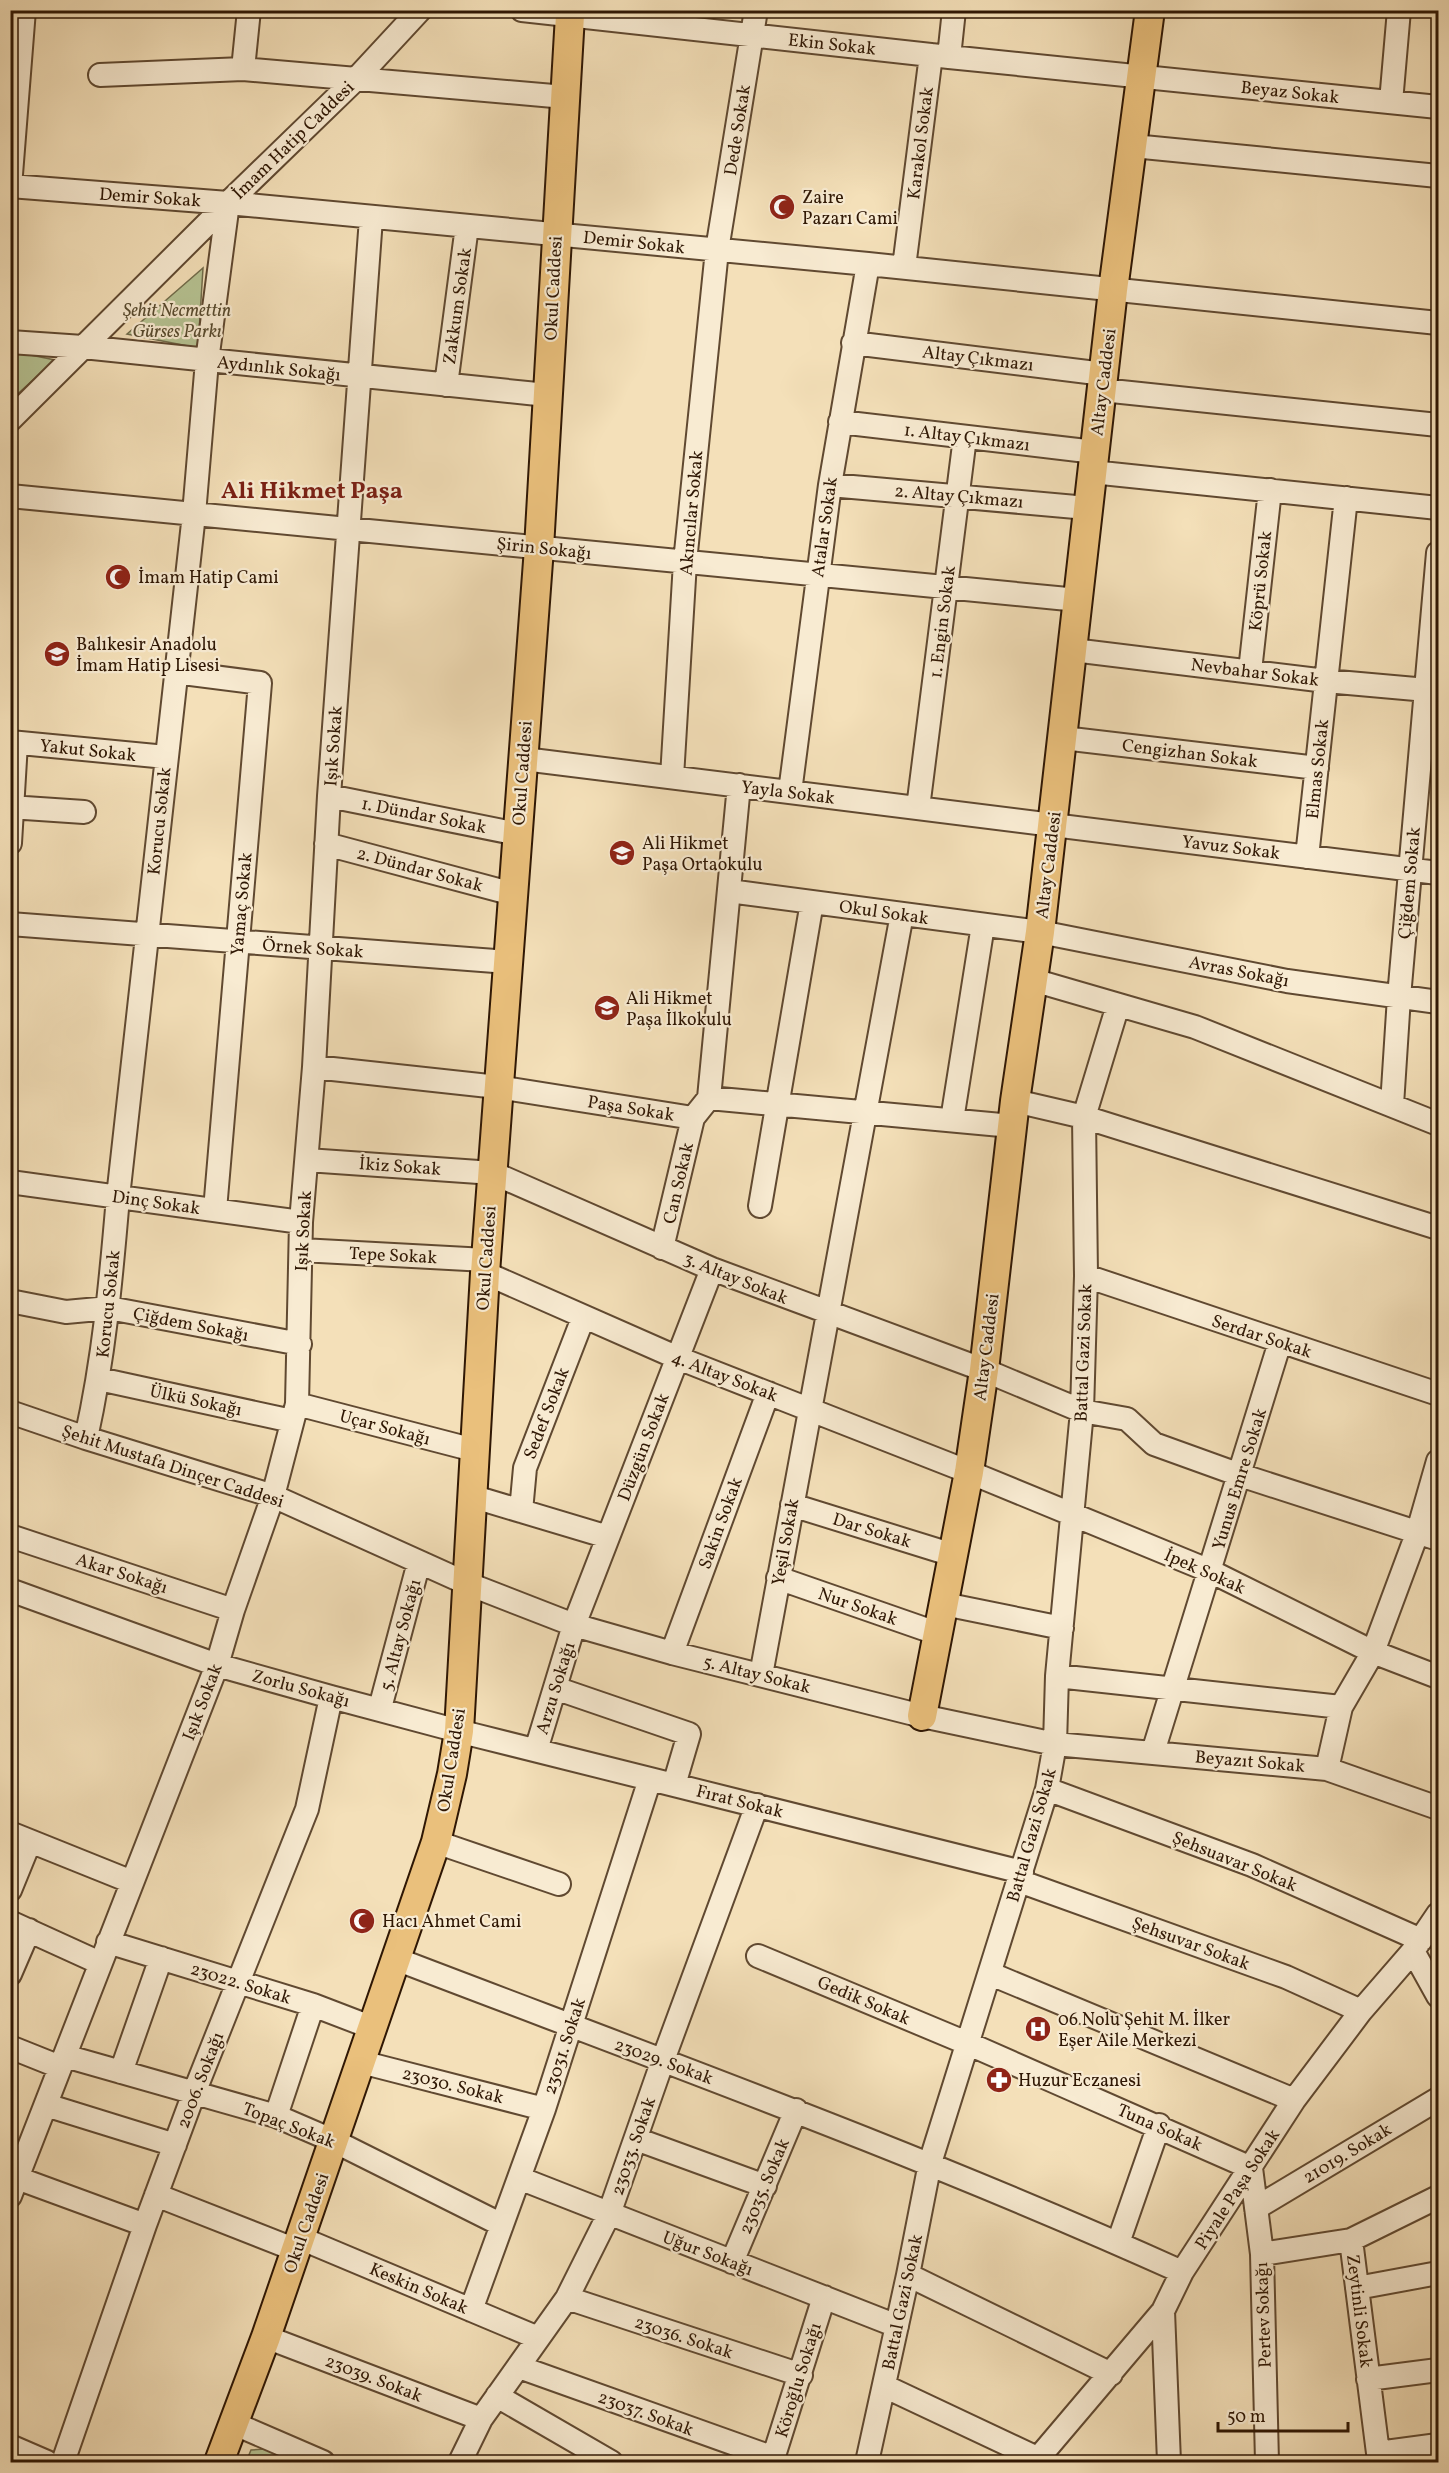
<svg xmlns="http://www.w3.org/2000/svg" width="1449" height="2473" viewBox="0 0 1449 2473" font-family="Vollkorn,serif">
<rect width="100%" height="100%" fill="#f4e0b9"/>
<filter id="stains"><feTurbulence type="fractalNoise" baseFrequency=".00333" numOctaves="4"/><feColorMatrix values="0 0 0 0 .2 0 0 0 0 .09 0 0 0 0 .02 0 0 0 .5 -.17"/></filter>
<radialGradient id="worn" r=".72"><stop offset=".6" stop-color="#630" stop-opacity="0"/><stop offset="1" stop-color="#630" stop-opacity=".3"/></radialGradient>
<!-- green -->
<path fill="#b6c393" stroke="#726d4c" stroke-width="1.5" d="M203,268L198,348L127,334Z
M11,351L55,360L11,400Z
M265,2449L295,2462H246L251,2450Z"/>
<g fill="none" stroke-linecap="round" stroke-linejoin="round">
<!-- minor casing -->
<g stroke="#604931" stroke-width="26">
<path id="minor" d="M522,10L949,57L1438,107
M949,57L954,10
M243,69L249,10
M100,75L243,69L565,97
M1391,102L1399,10
M1133,146L1438,176
M10,186L228,203L868,264L1438,323
M10,187L24,10
M904,267L931,55
M10,342L83,347L547,395
M853,343L1104,374
M446,385L467,226
M1102,390L1438,425
M10,420L228,203L357,78L420,10
M840,422L1095,452
M1092,472L1438,508
M830,485L1087,508
M10,496L1078,600
M1073,650L1326,681L1438,691
M1250,671L1270,490
M175,672L260,683L215,1210
M1063,738L1317,768
M10,742L166,757
M524,759L1438,873
M672,777L685,562L717,250L756,10
M790,792L830,485L868,264
M329,796L518,834
M10,807L84,812
M918,808L965,437
M10,843L16,743
M326,844L513,894
M1307,857L1346,498
M729,891L1040,932L1287,981L1438,1002
M10,924L508,962
M1033,980L1195,1027L1438,1124
M314,1067L498,1087L693,1118L709,1098L1012,1126
M709,1098L739,785
M1015,1101L1084,1117L1438,1228
M1392,1105L1399,997L1438,553
M952,1120L983,925
M307,1160L493,1173L712,1269L984,1370L1082,1411L1127,1419L1154,1444L1240,1475L1438,1539
M10,1182L301,1222
M760,1206L812,902
M662,1248L693,1118
M301,1250L486,1260
M485,1273L678,1358L969,1472L1210,1571L1373,1652L1438,1677
M1086,1276L1438,1394
M10,1301L66,1312L109,1308L300,1344
M99,1379L292,1421
M297,1404L474,1450
M10,1412L86,1438L273,1496L466,1583L574,1625L672,1653L922,1716L1055,1744L1327,1769L1438,1808
M86,1438C104,1357 111,1280 118,1197L194,514L207,361L228,203
M471,1496L608,1537
M792,1505L953,1555
M521,1511L525,1468L583,1318
M10,1536L233,1610
M778,1578L939,1634
M10,1590L217,1665L331,1697L470,1734L1022,1872
M944,1604L1062,1628
M672,1653L768,1393
M761,1675L902,914
M1057,1676L1341,1707
M555,1688L689,1734L674,1785
M380,1708L419,1562
M536,1750L574,1625L712,1269
M1153,1752L1280,1342
M1327,1769L1341,1707L1373,1652L1418,1531L1438,1461
M1047,1789L1252,1865L1421,1940
M10,1833L132,1882
M436,1842L559,1884
M1019,1881L1286,1977L1361,2011
M10,1890L30,1841
M10,1922L100,1963
M108,1942L313,2005L373,2028
M1413,1951L1438,1996
M758,1956L969,2044L1251,2168L1262,2254L1267,2462
M396,1959C660,2060 925,2156 1182,2272
M10,1974L29,1930
M991,1974L1294,2100
M10,2047L60,2067
M65,2056L276,2116L334,2141L502,2225
M361,2062L544,2109
M121,2072L161,1958
M46,2105L175,2145
M276,2116L313,2005
M636,2139L765,2186
M17,2178L145,2225
M519,2178L897,2326
M156,2195L296,2250
M10,2196L217,1665L233,1610L273,1496L297,1404L301,1222L314,1067L329,796L371,218
M1256,2208L1438,2099
M300,2238L538,2338
M1351,2240L1378,2453L1438,2445
M1118,2243L1159,2125
M1262,2254L1351,2240L1438,2197
M732,2262L796,2110
M908,2275L1111,2374
M1357,2288L1438,2273
M567,2298L801,2375
M471,2310L544,2109L650,1779
M1163,2311L1169,2462
M266,2337L481,2419
M519,2367L774,2458L776,2462
M1368,2379L1438,2370
M884,2386L1039,2459
M497,2396L611,2462
M235,2424L323,2462
M10,2446L47,2462
M63,2462L145,2225L194,2093L307,1809L331,1697
M460,2462L481,2419L567,2298L609,2214L663,2060L757,1805
M772,2462L824,2297
M867,2462L908,2275L930,2163L1047,1789L1055,1744L1057,1676L1082,1411L1086,1276L1084,1117L1118,1005
M1035,2462L1163,2311L1182,2272L1294,2100L1361,2011L1413,1951L1438,1914"/>
</g>
<!-- major casing -->
<g stroke="#2f1704" stroke-width="32">
<path id="major" d="M922,1716L969,1472L984,1370L1015,1101L1040,932L1113,290L1150,10
M219,2462L266,2337L436,1842L452,1774L459,1731L485,1273L539,548L570,15"/>
</g>
<!-- minor -->
<use href="#minor" stroke="#f8ebd2" stroke-width="22"/>
<!-- major -->
<use href="#major" stroke="#eac07c" stroke-width="28"/>
</g>
<!-- icons -->
<defs>
<g id="mosque-disc" transform="scale(1.35)"><circle r="9.5" fill="#8f2418" stroke="#f8ebd2"/><path d="M3.5-4.9A6 6 0 1 0 3.5 4.9A5 5 0 1 1 3.5-4.9Z" fill="#fff"/></g>
<g id="school-disc" transform="scale(1.35)"><circle r="9.5" fill="#8f2418" stroke="#f8ebd2"/><path d="M0-5L7-2L0 1L-7-2ZM-4 1L0 2.5L4 1V4Q0 6-4 4Z" fill="#fff"/></g>
<g id="hospital-disc" transform="scale(1.35)"><circle r="9.5" fill="#8f2418" stroke="#f8ebd2"/><path d="M-5-5h3v3.5h4V-5h3V5h-3V1.5h-4V5h-3Z" fill="#fff"/></g>
<g id="pharmacy-disc" transform="scale(1.35)"><circle r="9.5" fill="#8f2418" stroke="#f8ebd2"/><path d="M-2-6h4v4h4v4h-4v4h-4v-4h-4v-4h4Z" fill="#fff"/></g>
</defs>
<g fill-rule="evenodd">
<use href="#mosque-disc" x="782" y="207"/>
<use href="#mosque-disc" x="118" y="577"/>
<use href="#school-disc" x="57" y="654"/>
<use href="#school-disc" x="622" y="853"/>
<use href="#school-disc" x="607" y="1008"/>
<use href="#mosque-disc" x="362" y="1921"/>
<use href="#hospital-disc" x="1038" y="2029"/>
<use href="#pharmacy-disc" x="999" y="2080"/>
</g>
<g text-anchor="middle" stroke-width="4.5" stroke-linejoin="round" paint-order="stroke">
<!-- street labels -->
<g font-size="18" fill="#2f1704" stroke="#f8ebd2">
<text transform="translate(832 44) rotate(6)" y="6">Ekin Sokak</text>
<text transform="translate(1290 92) rotate(6)" y="6">Beyaz Sokak</text>
<text transform="translate(737 130) rotate(-81)" y="6">Dede Sokak</text>
<text transform="translate(293 140) rotate(-44)" y="6">İmam Hatip Caddesi</text>
<text transform="translate(920 143) rotate(-83)" y="6">Karakol Sokak</text>
<text transform="translate(150 197) rotate(4)" y="6">Demir Sokak</text>
<text transform="translate(634 242) rotate(6)" y="6">Demir Sokak</text>
<text transform="translate(553 288) rotate(-87)" y="6">Okul Caddesi</text>
<text transform="translate(457 306) rotate(-82)" y="6">Zakkum Sokak</text>
<text transform="translate(978 358) rotate(7)" y="6">Altay Çıkmazı</text>
<text transform="translate(279 368) rotate(6)" y="6">Aydınlık Sokağı</text>
<text transform="translate(1103 382) rotate(-83)" y="6">Altay Caddesi</text>
<text transform="translate(967 437) rotate(7)" y="6">1. Altay Çıkmazı</text>
<text transform="translate(959 496) rotate(5)" y="6">2. Altay Çıkmazı</text>
<text transform="translate(691 513) rotate(-85)" y="6">Akıncılar Sokak</text>
<text transform="translate(824 527) rotate(-82)" y="6">Atalar Sokak</text>
<text transform="translate(544 548) rotate(6)" y="6">Şirin Sokağı</text>
<text transform="translate(1260 581) rotate(-84)" y="6">Köprü Sokak</text>
<text transform="translate(942 622) rotate(-83)" y="6">1. Engin Sokak</text>
<text transform="translate(1255 672) rotate(7)" y="6">Nevbahar Sokak</text>
<text transform="translate(333 746) rotate(-86)" y="6">Işık Sokak</text>
<text transform="translate(88 750) rotate(6)" y="6">Yakut Sokak</text>
<text transform="translate(1190 753) rotate(7)" y="6">Cengizhan Sokak</text>
<text transform="translate(1317 769) rotate(-84)" y="6">Elmas Sokak</text>
<text transform="translate(522 773) rotate(-86)" y="6">Okul Caddesi</text>
<text transform="translate(788 792) rotate(7)" y="6">Yayla Sokak</text>
<text transform="translate(424 815) rotate(11)" y="6">1. Dündar Sokak</text>
<text transform="translate(159 821) rotate(-84)" y="6">Korucu Sokak</text>
<text transform="translate(1231 847) rotate(7)" y="6">Yavuz Sokak</text>
<text transform="translate(1048 865) rotate(-83)" y="6">Altay Caddesi</text>
<text transform="translate(420 869) rotate(15)" y="6">2. Dündar Sokak</text>
<text transform="translate(1409 883) rotate(-85)" y="6">Çiğdem Sokak</text>
<text transform="translate(241 904) rotate(-85)" y="6">Yamaç Sokak</text>
<text transform="translate(884 912) rotate(8)" y="6">Okul Sokak</text>
<text transform="translate(313 948) rotate(4)" y="6">Örnek Sokak</text>
<text transform="translate(1239 971) rotate(11)" y="6">Avras Sokağı</text>
<text transform="translate(631 1108) rotate(9)" y="6">Paşa Sokak</text>
<text transform="translate(400 1166) rotate(4)" y="6">İkiz Sokak</text>
<text transform="translate(678 1183) rotate(-77)" y="6">Can Sokak</text>
<text transform="translate(156 1202) rotate(8)" y="6">Dinç Sokak</text>
<text transform="translate(303 1231) rotate(-87)" y="6">Işık Sokak</text>
<text transform="translate(393 1255) rotate(3)" y="6">Tepe Sokak</text>
<text transform="translate(486 1258) rotate(-86)" y="6">Okul Caddesi</text>
<text transform="translate(736 1278) rotate(22)" y="6">3. Altay Sokak</text>
<text transform="translate(108 1304) rotate(-84)" y="6">Korucu Sokak</text>
<text transform="translate(191 1324) rotate(11)" y="6">Çiğdem Sokağı</text>
<text transform="translate(1262 1336) rotate(18)" y="6">Serdar Sokak</text>
<text transform="translate(986 1347) rotate(-83)" y="6">Altay Caddesi</text>
<text transform="translate(1083 1353) rotate(-88)" y="6">Battal Gazi Sokak</text>
<text transform="translate(725 1376) rotate(21)" y="6">4. Altay Sokak</text>
<text transform="translate(196 1400) rotate(12)" y="6">Ülkü Sokağı</text>
<text transform="translate(546 1413) rotate(-69)" y="6">Sedef Sokak</text>
<text transform="translate(385 1427) rotate(15)" y="6">Uçar Sokağı</text>
<text transform="translate(643 1447) rotate(-69)" y="6">Düzgün Sokak</text>
<text transform="translate(173 1466) rotate(18)" y="6">Şehit Mustafa Dinçer Caddesi</text>
<text transform="translate(1239 1479) rotate(-73)" y="6">Yunus Emre Sokak</text>
<text transform="translate(720 1523) rotate(-70)" y="6">Sakin Sokak</text>
<text transform="translate(872 1530) rotate(17)" y="6">Dar Sokak</text>
<text transform="translate(785 1542) rotate(-80)" y="6">Yeşil Sokak</text>
<text transform="translate(1205 1571) rotate(24)" y="6">İpek Sokak</text>
<text transform="translate(122 1573) rotate(18)" y="6">Akar Sokağı</text>
<text transform="translate(858 1606) rotate(19)" y="6">Nur Sokak</text>
<text transform="translate(400 1635) rotate(-75)" y="6">5. Altay Sokağı</text>
<text transform="translate(757 1674) rotate(14)" y="6">5. Altay Sokak</text>
<text transform="translate(301 1688) rotate(15)" y="6">Zorlu Sokağı</text>
<text transform="translate(555 1688) rotate(-73)" y="6">Arzu Sokağı</text>
<text transform="translate(202 1702) rotate(-69)" y="6">Işık Sokak</text>
<text transform="translate(451 1760) rotate(-81)" y="6">Okul Caddesi</text>
<text transform="translate(1250 1761) rotate(5)" y="6">Beyazıt Sokak</text>
<text transform="translate(740 1801) rotate(14)" y="6">Fırat Sokak</text>
<text transform="translate(1031 1835) rotate(-74)" y="6">Battal Gazi Sokak</text>
<text transform="translate(1235 1861) rotate(22)" y="6">Şehsuavar Sokak</text>
<text transform="translate(1191 1943) rotate(20)" y="6">Şehsuvar Sokak</text>
<text transform="translate(241 1983) rotate(17)" y="6">23022. Sokak</text>
<text transform="translate(864 2000) rotate(23)" y="6">Gedik Sokak</text>
<text transform="translate(564 2046) rotate(-72)" y="6">23031. Sokak</text>
<text transform="translate(664 2061) rotate(20)" y="6">23029. Sokak</text>
<text transform="translate(200 2080) rotate(-69)" y="6">2006. Sokağı</text>
<text transform="translate(453 2085) rotate(14)" y="6">23030. Sokak</text>
<text transform="translate(289 2125) rotate(21)" y="6">Topaç Sokak</text>
<text transform="translate(1160 2127) rotate(24)" y="6">Tuna Sokak</text>
<text transform="translate(633 2146) rotate(-71)" y="6">23033. Sokak</text>
<text transform="translate(1347 2153) rotate(-31)" y="6">21019. Sokak</text>
<text transform="translate(764 2186) rotate(-67)" y="6">23035. Sokak</text>
<text transform="translate(1237 2189) rotate(-57)" y="6">Piyale Paşa Sokak</text>
<text transform="translate(306 2223) rotate(-71)" y="6">Okul Caddesi</text>
<text transform="translate(708 2253) rotate(21)" y="6">Uğur Sokağı</text>
<text transform="translate(419 2288) rotate(23)" y="6">Keskin Sokak</text>
<text transform="translate(902 2302) rotate(-78)" y="6">Battal Gazi Sokak</text>
<text transform="translate(1360 2311) rotate(83)" y="6">Zeytinli Sokak</text>
<text transform="translate(1263 2315) rotate(-92)" y="6">Pertev Sokağı</text>
<text transform="translate(684 2337) rotate(18)" y="6">23036. Sokak</text>
<text transform="translate(374 2378) rotate(21)" y="6">23039. Sokak</text>
<text transform="translate(798 2380) rotate(-73)" y="6">Köroğlu Sokağı</text>
<text transform="translate(646 2413) rotate(20)" y="6">23037. Sokak</text>
</g>
<!-- poi labels -->
<g font-size="18" fill="#2f1704" stroke="#f8ebd2" text-anchor="start">
<text x="802" y="203">Zaire<tspan x="802" dy="21">Pazarı Cami</tspan></text>
<text x="138" y="583">İmam Hatip Cami</text>
<text x="76" y="650">Balıkesir Anadolu<tspan x="76" dy="21">İmam Hatip Lisesi</tspan></text>
<text x="642" y="849">Ali Hikmet<tspan x="642" dy="21">Paşa Ortaokulu</tspan></text>
<text x="626" y="1004">Ali Hikmet<tspan x="626" dy="21">Paşa İlkokulu</tspan></text>
<text x="382" y="1927">Hacı Ahmet Cami</text>
<text x="1058" y="2025">06 Nolu Şehit M. İlker<tspan x="1058" dy="21">Eşer Aile Merkezi</tspan></text>
<text x="1018" y="2086">Huzur Eczanesi</text>
</g>
<!-- park labels -->
<g font-size="18" font-style="italic" fill="#584b2f" stroke="#f8ebd2">
<text x="177" y="316">Şehit Necmettin<tspan x="177" dy="21">Gürses Parkı</tspan></text>
</g>
<!-- district labels -->
<g font-size="24" font-weight="bold" fill="#7a1f14" stroke="#f8ebd2">
<text x="312" y="498">Ali Hikmet Paşa</text>
</g>
</g>
<!-- margin -->
<rect width="1449" height="2473" fill="none" stroke="#f4e0b9" stroke-width="36"/>
<rect x="12" y="12" width="1425" height="2449" fill="none" stroke="#2f1704" stroke-width="3"/>
<rect x="18" y="18" width="1413" height="2437" fill="none" stroke="#2f1704" stroke-width="1.5"/>
<!-- scale -->
<path d="M1218 2422v9h130v-9" fill="none" stroke="#2f1704" stroke-width="3"/>
<text x="1227" y="2422" font-size="18" fill="#2f1704" stroke="#f8ebd2" stroke-width="4.5" paint-order="stroke">50 m</text>
<rect width="100%" height="100%" filter="url(#stains)"/>
<rect width="100%" height="100%" fill="url(#worn)"/>
</svg>
